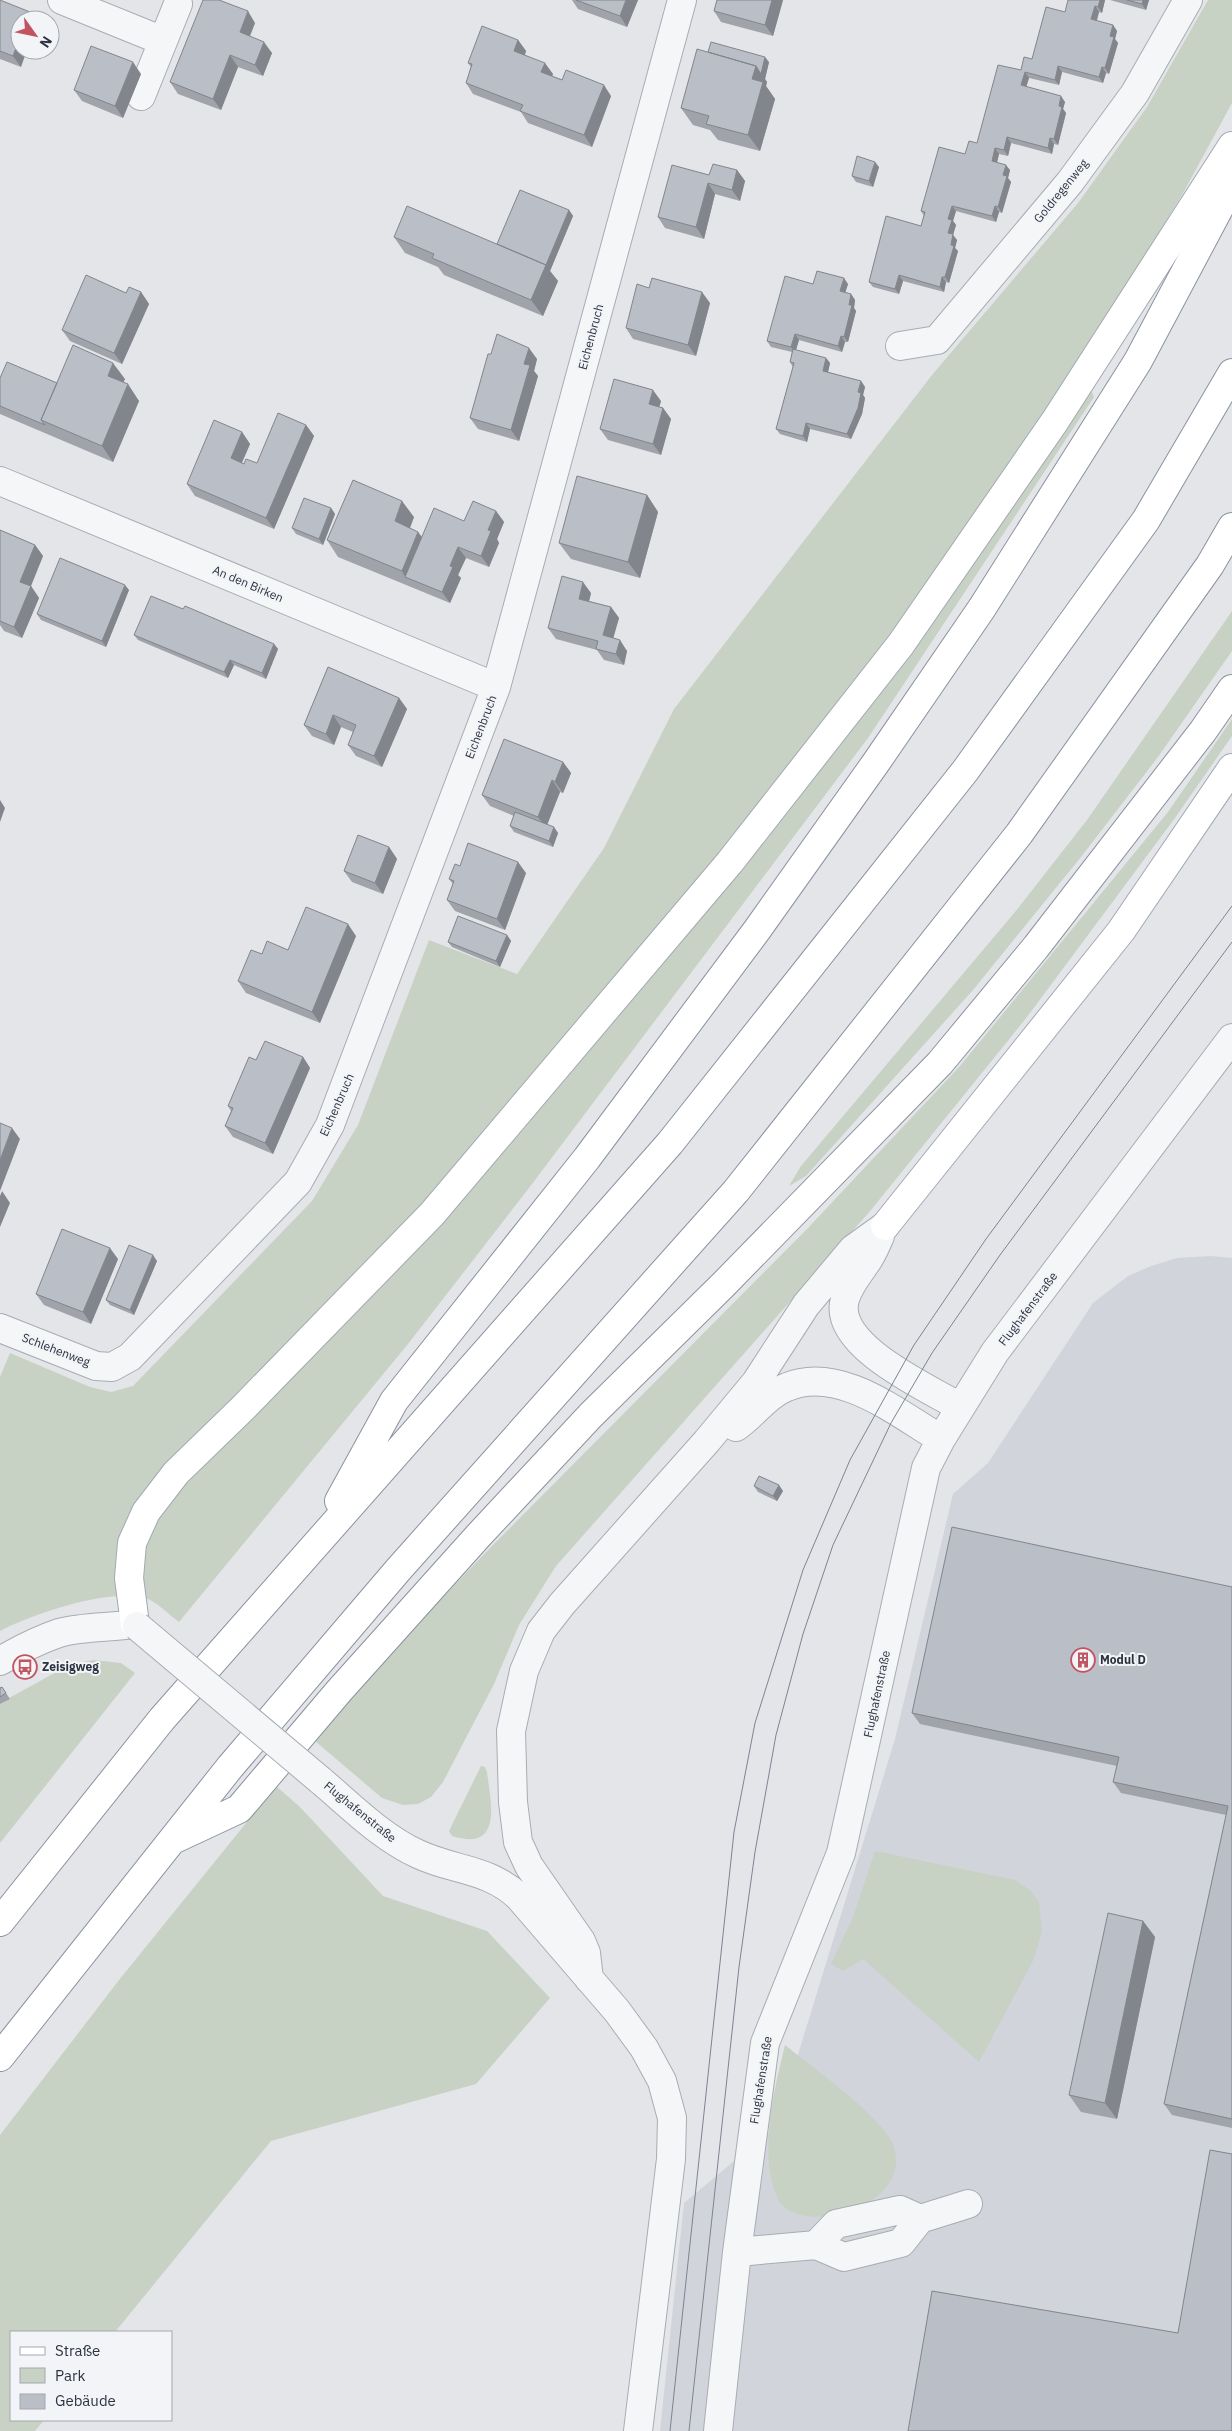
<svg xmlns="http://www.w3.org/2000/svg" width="1232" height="2431" viewBox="0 0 1232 2431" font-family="'IBM Plex Sans',sans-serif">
<rect width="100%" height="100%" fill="#e3e5e9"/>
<!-- built -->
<path fill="#d1d4db" d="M1211,1256L1232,1258V2431H660L684,2203L776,2126L895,1739L953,1494L988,1463L1093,1303L1128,1276L1151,1266L1177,1258Z"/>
<!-- green -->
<path fill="#c8d2c4" d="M1208,0H1232V103L1182,195L1079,362L1094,397L868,738L529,1188L408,1344L179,1622C169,1615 156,1601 145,1598C109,1588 32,1614 0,1631V1377L10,1353L90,1387L111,1392L133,1386L312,1201L358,1125L429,940L517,974L604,848L674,709L932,375L1078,203L1147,107Z
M1232,611V651L1158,757L1081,857L973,990L806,1176L789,1186L801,1166L1015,912L1087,820Z
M1232,719V736L1175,818L1027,1017L871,1210L556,1566L519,1625L494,1684L443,1782L431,1797L418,1804L403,1805L382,1798L315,1741L409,1632L492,1546L808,1228L960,1066L1168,812Z
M94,1660L121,1663L135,1673L0,1843V1703L71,1664Z
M481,1766L485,1767L487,1772C491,1803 503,1852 452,1836L449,1831Z
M276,1786L300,1807L383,1896L487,1931L550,1998L476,2084L271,2141L115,2332H11V2420H44L35,2431H0V2135L119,1980Z
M875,1851L1015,1880L1030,1890L1039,1902L1042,1931L1034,1959L979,2062L863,1959L843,1971L831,1964L853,1917Z
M785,2045C810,2065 882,2117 893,2144C917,2209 795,2240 777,2197C758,2151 774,2091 785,2045Z"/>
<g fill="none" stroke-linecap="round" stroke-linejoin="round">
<!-- minor casing -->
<g stroke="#a8acb3" stroke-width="30">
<path id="minor" d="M62,0L163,41
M141,96L178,4
M900,346L937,340L1070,182L1135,93L1188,0
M0,481L496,687
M880,1236C876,1245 872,1255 866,1263C858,1275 849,1285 845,1299C831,1345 928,1388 960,1407
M0,1328L96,1366L112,1367L130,1357L298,1182L330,1125L496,687L682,0
M736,1427C754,1415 766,1395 787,1387C840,1365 898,1414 941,1439
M0,1661C19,1650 38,1640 59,1633C84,1626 110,1628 135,1624L137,1626
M320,1780C351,1806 381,1837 418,1854C454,1871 488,1868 519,1897L617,2011L644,2048L662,2081L672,2118L671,2159L638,2431
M589,1979L586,1953L581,1941L529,1866L518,1842L513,1802L511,1731L524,1671L541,1631L562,1604L707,1441L756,1382L806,1305L853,1249L885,1226
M816,2245L836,2224L900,2210L920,2219
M737,2252L816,2245L844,2257L901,2243L920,2219L968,2204
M718,2431L737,2252L765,2043L841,1853L926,1468L941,1439L995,1352L1232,1038"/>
</g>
<!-- major casing -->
<g stroke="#a3a9b4" stroke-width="30">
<path id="major" d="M885,1226L1121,931L1232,768
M135,1624L129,1578L132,1543L146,1512L176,1473L243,1408L432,1214L730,862L901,644L1055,421L1232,146"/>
</g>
<!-- highway casing -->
<g stroke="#8b929f" stroke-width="30">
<path id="highway" d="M339,1501L394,1401L587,1158L757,930L875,764L982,608L1138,361L1232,184
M177,1838L239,1809L339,1691L479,1535L591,1415L723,1285L940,1063L1036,947L1203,731L1232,689
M0,1922L162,1719L670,1143L965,771L1146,520L1232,373
M0,2057L230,1767L398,1570L736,1191L1019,834L1210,565L1232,527"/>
</g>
<!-- minor -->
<use href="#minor" stroke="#f5f6f8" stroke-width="28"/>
<!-- major -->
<use href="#major" stroke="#fff" stroke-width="28"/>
<!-- highway -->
<use href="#highway" stroke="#fff" stroke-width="28"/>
<!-- tram -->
<path stroke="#7d8491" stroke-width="1" d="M670,2431L734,1832L755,1723L803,1570L850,1460L914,1345L986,1239L1232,906
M689,2431L739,1967L755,1852L776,1735L803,1634L833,1545L891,1423L932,1353L1000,1255L1232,942"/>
<!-- minor-bridge casing -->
<g stroke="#a8acb3" stroke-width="30" stroke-linecap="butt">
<path id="minor-bridge" d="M137,1626L320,1780"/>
</g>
<!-- minor-bridge -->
<use href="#minor-bridge" stroke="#f5f6f8" stroke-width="28"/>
</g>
<!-- wall -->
<path fill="#a0a3aa" d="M0,0L21,67L0,59Z
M572,0H638L627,27L578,9Z
M717,0H783L773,36L721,22L714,11Z
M1105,0L1102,13L1099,12L1097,21L1113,25L1117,31L1115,39L1118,43L1109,74L1106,73L1103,83L1062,72L1059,85L1029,78L1026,87L1065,102L1063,109L1066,113L1058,145L1054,144L1052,154L1011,143L1008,156L999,154L997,162L1010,170L1008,178L1011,182L1002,213L999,212L996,222L956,211L953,221L956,225L953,235L957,240L955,248L958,251L949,283L946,282L944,292L903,281L899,294L873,287L869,282L921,226L924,216L921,211L965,154L977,143L1021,70L1032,59L1065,12Z
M1110,0H1149L1146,10Z
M255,23L250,36L272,53L263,76L238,67L221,110L178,94L170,82Z
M518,40L526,51L525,55L553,74L552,76L611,96L592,147L528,123L521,112L473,94L466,83L471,67L468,63Z
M708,52L769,62L765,79L767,82L766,86L775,99L760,151L718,140L710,130L693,125L681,108Z
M141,74L123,118L82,101L74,90Z
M879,167L873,187L856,182L852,176Z
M737,170L745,181L740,201L715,194L704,239L665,228L658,217L709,175Z
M569,210L573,216L550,271L558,281L543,316L444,275L438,267L405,253L394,237L497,244Z
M813,284H848L845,292L851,294L855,300L854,308L856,311L848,342H845L842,352L799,340L796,350L826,358L830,363L828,372L861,381L865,387L863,395L865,398L862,414L851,439L810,429L807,442L780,434L776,429L793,367L790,362L792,352L771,347L767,341Z
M141,292L149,304L122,364L70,341L62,330L126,293Z
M710,303L696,356L633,339L626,328Z
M491,354L537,359L534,371L538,376L519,441L478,429L470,418Z
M0,378L57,383L125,379L123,382L139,401L113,462L0,414Z
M661,401L659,407L663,408L671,419L661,455L608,440L600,429Z
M306,425L314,436L274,529L195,496L187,484L242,432L250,444L242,463L244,464L257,463Z
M647,495L658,512L640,578L571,559L559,543Z
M331,508L335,514L323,545L296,534L292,528Z
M496,511L504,522L497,539L499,543L489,567L466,558L458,575L461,578L450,603L338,557L327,540L414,517L410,528L418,532L422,537L464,521Z
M0,530L35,545L43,556L31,586L39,598L22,638L4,631L0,625Z
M129,590L106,647L41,620L37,614Z
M591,593L589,601L611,607L619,618L613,638L627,651L624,665L604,660L597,650L556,639L548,628Z
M183,609L274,644L278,649L266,679L234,665L228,678L138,640L134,635Z
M328,667L399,698L407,709L382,767L356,756L348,745L353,732L341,727L334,745L312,736L304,725Z
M563,762L571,773L563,793L560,792L547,824L558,833L553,847L514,832L510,826L514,816L490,806L482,795Z
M389,847L397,859L383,894L352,882L344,871Z
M460,866L526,873L505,930L455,911L447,900L453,884L449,879Z
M507,935L511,941L500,967L452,947L448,942Z
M356,936L320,1023L246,993L238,981L262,954L288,950Z
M303,1057L310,1068L273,1154L233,1137L225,1126L231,1111L228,1106L256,1060Z
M118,1259L91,1324L44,1305L36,1294Z
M157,1261L134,1315L110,1305L106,1300Z
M754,1486L783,1491L777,1501L758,1492Z
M1232,1587V2128L1172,2115L1164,2104L1226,1815L1121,1793L1113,1782L1117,1766L920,1724L912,1713Z
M2,1687L10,1699L0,1704V1688Z
M1143,1921L1155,1937L1117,2119L1081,2112L1069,2095Z"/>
<!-- shaded-wall -->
<path fill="#82858b" d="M626,0H638L627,27L620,16Z
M772,0H783L773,36L765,25Z
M1100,0H1105L1102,13L1098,7Z
M1143,0H1149L1146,10L1142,4Z
M1095,6L1099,12L1095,25L1091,19Z
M248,11L255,23L247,43L240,32Z
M30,12L36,20H27Z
M1113,25L1117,31L1115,39L1118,43L1109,74L1105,68L1110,36Z
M20,37V50H27L21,67L13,56Z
M518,40L526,51L522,62L514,51Z
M264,42L272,53L263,76L255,65Z
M230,55L238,67L221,110L213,99Z
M765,57L769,62L765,79L767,82L766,86L775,99L760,151L748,135L752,79L756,66Z
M133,62L141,74L123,118L115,106Z
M545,63L553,74L549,83L541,72Z
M1058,66L1062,72L1059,85L1055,80Z
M1102,67L1106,73L1103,83L1099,77Z
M1025,72L1029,78L1025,91L1021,85Z
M604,85L611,96L592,147L584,135Z
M1061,96L1065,102L1063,109L1066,113L1058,145L1054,139L1059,106Z
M1007,137L1011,143L1008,156L1004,150Z
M1050,138L1054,144L1052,154L1048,148Z
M995,148L999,154L996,167L992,161Z
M875,162L879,167L873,187L869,181Z
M1006,165L1010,170L1008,178L1011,182L1002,213L998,207L1003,175Z
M737,170L745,181L740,201L732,190Z
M708,183L715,194L704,239L696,227Z
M952,206L956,211L953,221L956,225L953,235L957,240L955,248L958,251L949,283L945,277L951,245L948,233V219Z
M995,206L999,212L996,222L992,216Z
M569,210L573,216L550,271L558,281L543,316L531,300Z
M899,275L903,281L899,294L895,289Z
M942,277L946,282L944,292L940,287Z
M844,278L848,284L844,297L840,291Z
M141,292L149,304L122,364L114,353Z
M702,292L710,303L696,356L688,345Z
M851,294L855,300L854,308L856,311L848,342L844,337Z
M795,334L799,340L795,353L791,347Z
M841,336L845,342L842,352L838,346Z
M529,348L537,359L534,371L538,376L519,441L511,430L524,364Z
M826,358L830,363L827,377L823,371Z
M113,363L125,379L119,392L108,376Z
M861,381L865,387L863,395L865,398L862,414L851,439L847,434Z
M128,384L139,401L113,462L102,446Z
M653,390L661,401L657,415L649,404Z
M663,408L671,419L661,455L653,444Z
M806,423L810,429L807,442L803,436Z
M306,425L314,436L274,529L266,518Z
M242,432L250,444L239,469L231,458Z
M647,495L658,512L640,578L628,562Z
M402,501L414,517L406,538L395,521Z
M331,508L335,514L323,545L319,539Z
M496,511L504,522L497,539L499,543L489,567L481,556L488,530Z
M418,532L430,549L405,577L402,571Z
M35,545L43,556L28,593L20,582Z
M458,547L466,558L458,575L461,578L450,603L442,592L450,566Z
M583,582L591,593L587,610L579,599Z
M125,585L129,590L106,647L102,641Z
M31,586L39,598L22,638L14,627Z
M611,607L619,618L611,646L603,635Z
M620,640L627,651L624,665L616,654Z
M274,644L278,649L266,679L262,673Z
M230,660L234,665L228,678L224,672Z
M399,698L407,709L382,767L374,756Z
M333,715L341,727L334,745L326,734Z
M563,762L571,773L563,793L555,782Z
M552,780L560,792L546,828L538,817Z
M0,800L5,808L0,822Z
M554,827L558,833L553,847L549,841Z
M389,847L397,859L383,894L375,883Z
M518,862L526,873L505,930L497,919Z
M348,924L356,936L320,1023L312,1012Z
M507,935L511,941L500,967L496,961Z
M303,1057L310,1068L273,1154L265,1143Z
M12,1128L20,1139L0,1191V1160Z
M2,1191L10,1203L0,1227V1196Z
M110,1248L118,1259L91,1324L83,1312Z
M153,1255L157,1261L134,1315L130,1310Z
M779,1485L783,1491L777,1501L773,1496Z
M1143,1921L1155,1937L1117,2119L1105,2103Z"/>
<!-- building -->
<path fill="#babec6" stroke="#82858b" d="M0,0L30,12L27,20H20V37L13,56L0,51Z
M203,0H219L248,11L240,32L264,42L255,65L230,55L213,99L170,82Z
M576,0H626L620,16Z
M717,0H772L765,25L714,11Z
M1068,0H1100L1098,7L1095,6L1091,19L1113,25L1110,36L1114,37L1105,68L1102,67L1099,77L1058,66L1055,80L1025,72L1021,85L1061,96L1059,106L1062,107L1054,139L1050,138L1048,148L1007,137L1004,150L995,148L992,161L1006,165L1003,175L1007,176L998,207L995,206L992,216L952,206L948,219L952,220L948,233L953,234L951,245L954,246L945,277H942L940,287L899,275L895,289L869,282L886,216L921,226L925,212L921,211L939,147L965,154L969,141L977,143L998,65L1021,70L1024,57L1032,59L1046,7L1065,12Z
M1127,0H1143L1142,4Z
M482,26L518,40L514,51L545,63L541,72L562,80L566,70L604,85L584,135L520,111L523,105L466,83L472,64L468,63Z
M711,42L765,57L761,74L756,66L708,52Z
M91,46L133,62L115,106L74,90Z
M697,49L756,66L752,79L763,82L748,135L706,124L709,116L681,108Z
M857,156L875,162L869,181L852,176Z
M713,164L737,170L732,190L708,183L696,227L658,217L672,165L709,175Z
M520,190L569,210L546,265L497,244Z
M407,206L546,265L531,300L432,258L434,254L394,237Z
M817,271L844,278L840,291L851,294L849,305H852L844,337L841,336L838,346L795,334L791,347L767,341L785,276L813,284Z
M86,275L126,293L129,287L141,292L114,353L62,330Z
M652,278L702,292L688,345L626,328L637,284L649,288Z
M497,334L529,348L524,364L530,365L511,430L470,418L488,354H491Z
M73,345L113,363L108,376L128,384L102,446L41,420Z
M793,349L826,358L823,371L861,381L858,392L861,393L858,408L847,434L806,423L803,436L776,429L794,363L790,362Z
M7,362L57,383L41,420L45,425L0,406V378Z
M614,379L653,390L649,404L663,408L653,444L600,429Z
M278,413L306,425L266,518L187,484L214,420L242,432L231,458L244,464L246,459L257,463Z
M577,476L647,495L628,562L559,543Z
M353,480L402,501L395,521L418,532L402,571L327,540Z
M304,498L331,508L319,539L292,528Z
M473,501L496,511L488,530L491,531L481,556L458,547L450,566L453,567L442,592L405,577L434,508L464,521Z
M0,530L35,545L20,582L31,586L14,627L0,621Z
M60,558L125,585L102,641L37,614Z
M562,576L583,582L579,599L611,607L603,635L620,640L616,654L596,649L598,641L548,628Z
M151,596L183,609L185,606L274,644L262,673L230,660L224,672L134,635Z
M328,667L399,698L374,756L348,745L356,725L333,715L326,734L304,725Z
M504,739L563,762L555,782L552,780L538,817L482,795Z
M515,812L554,827L549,841L510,826Z
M358,835L389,847L375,883L344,871Z
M468,843L518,862L497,919L447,900L454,881L449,879L455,864L460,866Z
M306,907L348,924L312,1012L238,981L251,950L262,954L267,941L288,950Z
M458,916L507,935L496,961L448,942Z
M265,1041L303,1057L265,1143L225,1126L233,1108L228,1106L249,1057L256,1060Z
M0,1123L12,1128L0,1160Z
M62,1229L110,1248L83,1312L36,1294Z
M129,1245L153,1255L130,1310L106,1300Z
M759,1476L779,1485L773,1496L754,1486Z
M952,1527L1232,1587V2119L1164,2104L1228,1806L1113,1782L1119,1757L912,1713Z
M2,1687L6,1693L0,1697V1688Z
M1108,1913L1143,1921L1105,2103L1069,2095Z
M1210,2150L1232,2154V2431H908L932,2291L1178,2333Z"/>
<!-- icons -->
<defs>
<g id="building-ring" transform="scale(1.25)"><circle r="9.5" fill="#f2f4f7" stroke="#c25462" stroke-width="1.5"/><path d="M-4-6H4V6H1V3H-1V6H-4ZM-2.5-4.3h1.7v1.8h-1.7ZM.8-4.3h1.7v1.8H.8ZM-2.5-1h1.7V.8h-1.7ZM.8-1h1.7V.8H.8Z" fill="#c25462"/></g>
<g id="bus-ring" transform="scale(1.25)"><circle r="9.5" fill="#f2f4f7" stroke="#c25462" stroke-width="1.5"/><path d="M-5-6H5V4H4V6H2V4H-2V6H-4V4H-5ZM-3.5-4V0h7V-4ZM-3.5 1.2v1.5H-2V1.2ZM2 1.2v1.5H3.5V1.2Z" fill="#c25462"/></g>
</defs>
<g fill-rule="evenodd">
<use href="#building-ring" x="1083" y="1660"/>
<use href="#bus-ring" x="25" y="1667"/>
</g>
<g text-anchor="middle" stroke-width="4" stroke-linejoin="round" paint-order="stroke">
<!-- street labels -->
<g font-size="12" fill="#2c3340" stroke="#f2f4f7">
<text transform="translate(1061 191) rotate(-51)" y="4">Goldregenweg</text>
<text transform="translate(591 337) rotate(-75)" y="4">Eichenbruch</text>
<text transform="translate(248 584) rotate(23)" y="4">An den Birken</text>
<text transform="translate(481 727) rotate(-69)" y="4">Eichenbruch</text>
<text transform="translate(337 1105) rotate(-66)" y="4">Eichenbruch</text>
<text transform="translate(1028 1309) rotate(-53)" y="4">Flughafenstraße</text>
<text transform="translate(56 1350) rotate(21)" y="4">Schlehenweg</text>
<text transform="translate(877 1694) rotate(-78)" y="4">Flughafenstraße</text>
<text transform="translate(360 1812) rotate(39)" y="4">Flughafenstraße</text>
<text transform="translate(761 2080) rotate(-81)" y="4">Flughafenstraße</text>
</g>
<!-- poi labels -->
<g font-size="12" font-weight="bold" fill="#2c3340" stroke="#f2f4f7" text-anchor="start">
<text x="1100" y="1664">Modul D</text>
<text x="42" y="1671">Zeisigweg</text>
</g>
</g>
<!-- legend -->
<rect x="10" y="2331" width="162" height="90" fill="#f2f4f7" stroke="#a3a7ae"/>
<rect x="20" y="2347" width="25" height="8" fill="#ffffff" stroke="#a3a7ae"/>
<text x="55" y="2356" font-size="15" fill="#2c3340">Straße</text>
<rect x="20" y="2368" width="25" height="15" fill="#c8d2c4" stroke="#a3a7ae"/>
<text x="55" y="2381" font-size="15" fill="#2c3340">Park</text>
<rect x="20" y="2394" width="25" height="15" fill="#babec6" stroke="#a3a7ae"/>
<text x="55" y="2406" font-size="15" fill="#2c3340">Gebäude</text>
<!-- north arrow -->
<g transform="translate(35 35) rotate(123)"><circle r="24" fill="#f2f4f7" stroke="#a3a7ae"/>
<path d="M0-4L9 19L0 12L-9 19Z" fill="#c25462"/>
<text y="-8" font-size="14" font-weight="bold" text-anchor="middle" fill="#2c3340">N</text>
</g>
</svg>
